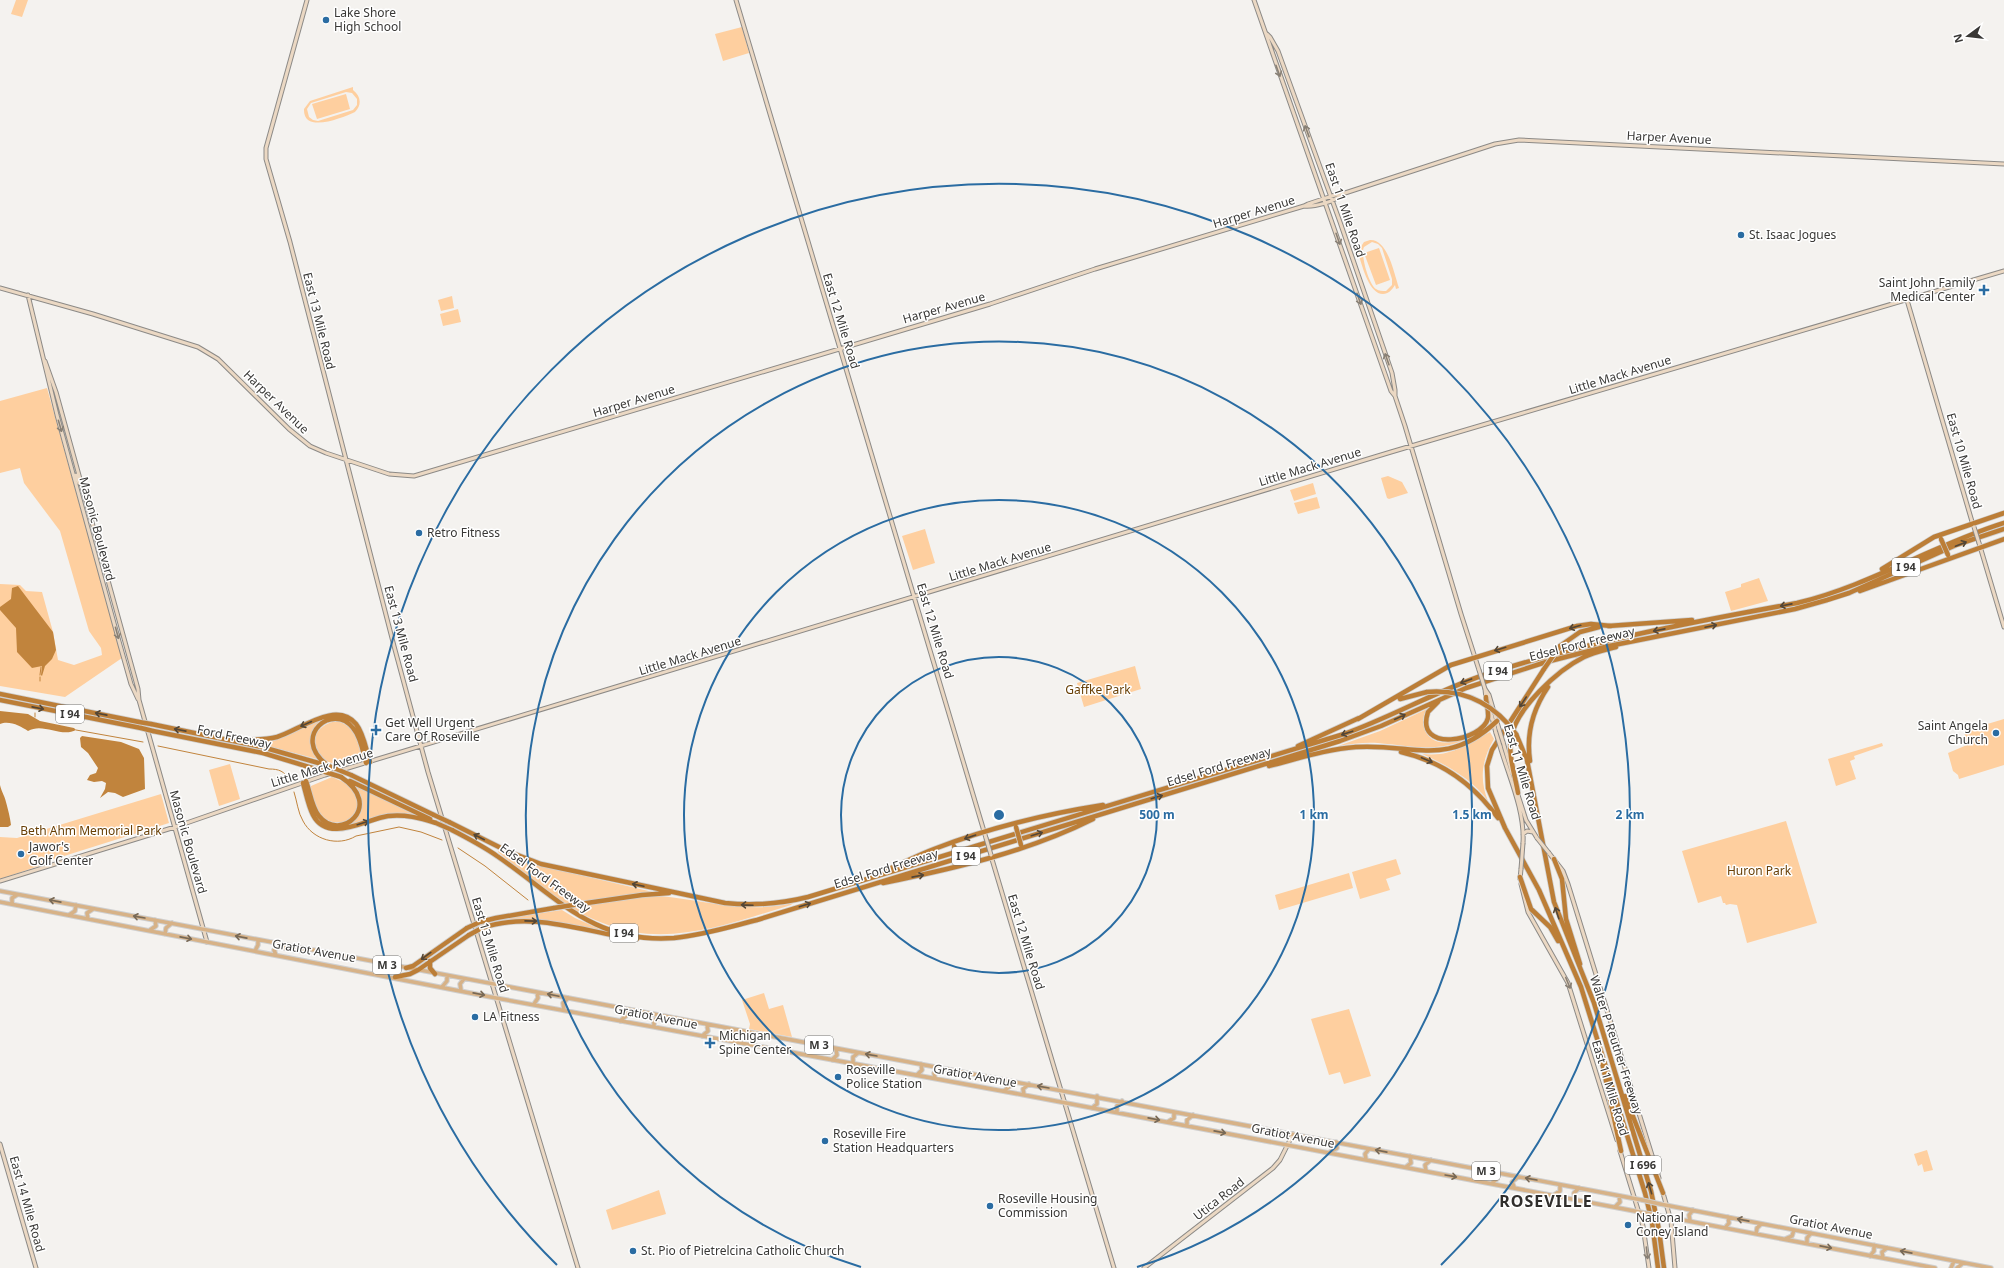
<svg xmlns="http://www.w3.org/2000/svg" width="2004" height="1268" viewBox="0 0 2004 1268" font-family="'Noto Sans',sans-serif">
<rect width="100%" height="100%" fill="#f4f2ef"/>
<!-- green -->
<path fill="#fecf9f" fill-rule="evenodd" d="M16,0H28L22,17L11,14Z
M742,27L749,53L723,61L715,34Z
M353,87V90C361,96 362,105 355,112C342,118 303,134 304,109L310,101ZM346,92L352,93L357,99V105L353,110L318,121L313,120L309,117L307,109L311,103Z
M346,94L350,109L317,119L312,104Z
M1370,240C1388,239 1394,274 1399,288L1396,289L1395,285C1392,290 1388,294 1383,294C1367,294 1361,259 1356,247L1360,248L1364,242ZM1372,242L1378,244L1382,248L1392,279V285L1386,291C1382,291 1379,291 1376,289C1369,285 1360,254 1364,247Z
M1379,248L1390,280L1376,285L1364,253Z
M452,296L454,308L441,311L438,300Z
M458,309L461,322L443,326L440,314Z
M47,388L122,658L65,697L0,686V584L20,585L26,591L42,592L53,632L58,660L74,665L102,655L101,648L89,631L60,531L24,483L20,468L0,473V401Z
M1388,476L1402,482L1408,493L1389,499L1387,498L1381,478Z
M1313,483L1316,494L1294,501L1290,490Z
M1317,497L1320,508L1298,514L1294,503Z
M925,529L935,563L913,570L902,536Z
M1759,578L1768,601L1731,611L1725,592L1741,587V584Z
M1135,666L1141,689L1084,707L1077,683Z
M1427,709C1423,715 1422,722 1425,730C1434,750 1456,741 1472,736C1441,754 1412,746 1378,743C1365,742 1351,744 1338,746L1380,731Z
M339,716L352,722L360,734L347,721L332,718L313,733L317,759L253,742C283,738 309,719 339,716Z
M2004,719V765L1959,779L1958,775L1953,771L1948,753L1967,745L1964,731Z
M337,721C355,726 357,739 362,756L361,758L343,766C337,764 327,763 322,758C305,743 317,724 337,721Z
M1490,732L1494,739C1482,759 1479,779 1488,801C1472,779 1447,765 1422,754C1453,757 1464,745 1490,732Z
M1882,743L1883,746L1854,756L1855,759L1850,761L1856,779L1836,786L1828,759Z
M230,764L240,799L219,806L209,770Z
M332,777L348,784L358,796C357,801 358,807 356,812C355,817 348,822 342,822C321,826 311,804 311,786Z
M356,786L418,816L396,815L344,828H333L319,821L307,787L323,822L347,825L361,807L360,794Z
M161,794L169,823L45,862V864L0,879V837L17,838Z
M1786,821L1817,923L1747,943L1737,905L1730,904L1726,905L1725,903H1723L1721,896L1698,903L1682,851Z
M499,850L541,866L653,892L564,905L498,852Z
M1396,859L1401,874L1386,879L1390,890L1360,899L1352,872Z
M1349,873L1353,888L1279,910L1275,895Z
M659,896C704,900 747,914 793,903L791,905C740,920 688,941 633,932C611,928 590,918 570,908L639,897Z
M562,910L575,918L602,930L537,919L517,920L482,926L481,924L501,919Z
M764,993L769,1009L783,1005L792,1037L749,1029L750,1024L742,1000Z
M1349,1009L1371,1076L1344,1084L1340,1072L1329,1075L1311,1019Z
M1927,1150L1933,1170L1924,1172L1922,1164L1918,1166L1914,1154Z
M659,1190L666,1214L612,1230L606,1210Z"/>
<!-- water -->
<path fill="#c1843d" d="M18,586L53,632L56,650L52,659L45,666L42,676L41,675L42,666L32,668L17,652L16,628L0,610V607L11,599L12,588Z
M0,711L28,714L40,721L74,728L76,730C61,738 43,722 28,731C21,726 9,720 0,724Z
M82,736L121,742L139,749L144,758L145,789L123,797L115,793L108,792L100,798L105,789L106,783L102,781L94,782L87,780L90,775L96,773L98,768L88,753L81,747L80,738Z
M0,785C1,789 2,791 4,796C6,800 11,821 11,825L8,827H0Z"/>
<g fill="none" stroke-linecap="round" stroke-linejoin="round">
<!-- stream -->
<path stroke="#c1843d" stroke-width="1" d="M40,675L41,667
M40,681V677
M35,713V717
M76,730L143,742
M158,746L269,769C279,769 284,771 290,780
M294,792C297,801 298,813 303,821C313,840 338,847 356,836L399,827L421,832L442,840
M458,848L485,866L528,900"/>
<!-- secondary casing -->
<g stroke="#8c8a87" stroke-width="5">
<path id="secondary" d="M307,0L266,148V159L290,242L394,646L428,772L578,1268
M736,0L986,838
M1254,0L1391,391L1395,396L1405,426L1461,614L1479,670
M1267,34L1270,37L1278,51L1340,222L1392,373L1395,390V396
M1304,206L1308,204L1338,194H1342L1495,144L1519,140L2004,164
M0,288L93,314L198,347L218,359L289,429L310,446L326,453L389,474L414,476L990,304L1095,269L1304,206C1314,207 1335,202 1342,194
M28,295L57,415L120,645L131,684L138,699
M1907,300L1973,525
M45,361L56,392L138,689L139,700L207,942
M74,477L76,475L79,483L81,484
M1979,543L2004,627
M1485,689L1486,699
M1485,689L1489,695L1499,729
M1490,710L1496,733
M1503,742L1512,773
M1500,746C1509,777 1525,811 1523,843
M1517,792L1526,820L1537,838
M1523,834L1527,831L1533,832
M1549,853L1563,871L1568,884L1659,1178
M991,856L1114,1268
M1520,879L1521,869
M0,881L175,827L325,775L1391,452L2004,271
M1521,884L1528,912L1568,983L1617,1140
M0,1144L36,1268
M1620,1151L1643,1226L1649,1268
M1663,1193L1671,1221L1675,1268
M1144,1268L1273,1168L1280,1160L1293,1134"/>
</g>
<!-- primary casing -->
<g stroke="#cfcfcf" stroke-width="5.5">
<path id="primary" d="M0,891L1642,1200
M0,902L496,998L1024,1095L1645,1213
M12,904V898L17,895
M69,915L75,911L76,905
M88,919L87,913L93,909
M150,930L156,926L155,920
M165,934L166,928L172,923
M255,951L258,945V940
M276,955L274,950L278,947L302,951L308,950
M442,987L447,981V976
M461,990L460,984L464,979
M534,1004L538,998L537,992
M564,1010L563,1003L568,998
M620,1021L626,1016V1009
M654,1027V1021L659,1016
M702,1036L708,1031L707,1025
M730,1041L729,1035L735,1030
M832,1060L837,1055L836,1049
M853,1063V1057L858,1053
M917,1075L922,1070L921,1064
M935,1078L934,1073L940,1068
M1004,1091L1010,1086V1081
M1024,1095L1023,1089L1029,1084
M1092,1108L1097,1104V1096
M1117,1112V1106L1122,1101
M1169,1121L1174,1118V1112
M1187,1125V1120L1193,1115
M1330,1152L1337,1148L1336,1142
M1366,1159L1365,1154L1369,1149
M1406,1167L1411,1163L1410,1156
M1426,1171L1425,1165L1431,1160
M1492,1183L1497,1179V1173
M1514,1187L1512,1182L1518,1177
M1554,1195L1560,1191V1185
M1575,1199L1574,1193L1579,1188
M1660,1204L1991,1268
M1615,1207L1620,1202L1619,1196
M1662,1216L1935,1268
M1690,1221L1689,1215L1693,1210
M1725,1228L1729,1223L1728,1217
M1756,1234L1757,1228L1761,1224
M1785,1239L1792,1236L1794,1230
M1807,1243V1238L1811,1233
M1870,1256L1874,1251V1245
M1883,1258L1882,1252L1887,1248
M1951,1268L1954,1261
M1957,1268L1963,1263"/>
</g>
<!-- motorway casing -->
<g stroke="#cfcfcf" stroke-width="6">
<path id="motorway" d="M1882,569L1934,537L2004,513
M1860,591L2004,539
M1608,626L1692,620
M1560,646L1580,632L1599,627
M1544,669L1492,750L1487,766L1488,788L1505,828L1539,890L1581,987L1645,1193L1652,1222L1658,1268
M0,694L139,722
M1400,699L1427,692
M0,700L141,728
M1438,702L1428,712C1414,754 1483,741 1488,718C1489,711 1486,703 1486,697
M1358,719L1451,665L1577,626L1591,624L1611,626
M151,724L262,747L329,766
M153,731L263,753L319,770
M1516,734L1527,760L1554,902L1594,1003L1651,1191L1659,1230L1664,1268
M240,740C252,740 265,740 277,737C300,730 336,700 356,724C364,734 366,750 370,762
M1298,746L1359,718
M1401,752C1441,761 1474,785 1498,818
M1530,761C1526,734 1533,709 1548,687
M326,764C291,736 333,702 353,728C361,737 363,752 366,763
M1269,766C1297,759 1327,749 1356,747C1414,743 1446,769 1497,721
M351,775L434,815
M306,781C310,792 312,808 319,816C340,843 385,806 341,777
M350,781L430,819
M303,783C306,793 308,805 313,815C328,844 366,819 388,816C405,814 420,818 436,823
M1518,793C1515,775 1508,755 1511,738C1516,708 1558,670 1584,657C1594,652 1605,650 1616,647
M449,822L507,851L541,864L725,903C754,906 780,904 808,897L1344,734C1392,717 1436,691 1484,675C1586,642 1692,622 1797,603C1869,586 1933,545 2004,523
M452,830C467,838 483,846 497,856C556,896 593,944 674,938C703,935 729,927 757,920L1340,741L1381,726L1466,688L1546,662L1609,646L1795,609L1827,600L1849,593L1956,545L2004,529
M1554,859L1562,879L1566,919L1580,964
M887,870C903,863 918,855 934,849C988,828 1046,814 1103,805
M1520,877L1531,909L1550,927L1558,941
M883,883C956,868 1027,852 1093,819
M573,905L642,895L669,893
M480,922L496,918L554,908
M482,928C533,910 586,933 637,939
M430,961V968L435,974
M406,968L413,966L467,928
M395,977L410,974L418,970L469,935
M1602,1062L1621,1151
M1625,1096L1663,1193"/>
</g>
<!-- secondary -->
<use href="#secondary" stroke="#ebd8c3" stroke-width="3"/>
<!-- primary -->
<use href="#primary" stroke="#d7b287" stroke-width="3.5"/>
<!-- motorway -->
<use href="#motorway" stroke="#bc7e37" stroke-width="4.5"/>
<!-- secondary-bridge casing -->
<g stroke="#8c8a87" stroke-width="5" stroke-linecap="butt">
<path id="secondary-bridge" d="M1974,527L1979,543
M1479,670L1485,689
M1499,729L1503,742
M1496,733L1500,746
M986,838L991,855
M1537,838L1549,853
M1521,869L1523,843"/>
</g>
<!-- primary-bridge casing -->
<g stroke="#cfcfcf" stroke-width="5.5" stroke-linecap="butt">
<path id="primary-bridge" d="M1642,1200L1660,1204
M1645,1213L1662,1216"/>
</g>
<!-- motorway-bridge casing -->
<g stroke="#cfcfcf" stroke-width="6" stroke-linecap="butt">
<path id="motorway-bridge" d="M1941,539L1948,555
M1544,669L1560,646
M1427,692C1464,689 1494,704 1516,734
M139,722L151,724
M141,728L153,731
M329,766L351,775
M319,770L341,777
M434,815L449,822
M436,823L452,830
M1016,827L1021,845
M954,846L960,864
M554,908L573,905
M467,928L480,922
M469,935L482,928"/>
</g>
<!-- secondary-bridge -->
<use href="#secondary-bridge" stroke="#ebd8c3" stroke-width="3"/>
<!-- primary-bridge -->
<use href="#primary-bridge" stroke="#d7b287" stroke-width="3.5"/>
<!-- motorway-bridge -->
<use href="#motorway-bridge" stroke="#bc7e37" stroke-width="4.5"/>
</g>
<!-- one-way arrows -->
<defs><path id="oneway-shaft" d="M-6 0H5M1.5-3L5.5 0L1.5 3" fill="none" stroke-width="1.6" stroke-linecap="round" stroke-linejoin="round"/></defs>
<g stroke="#898075">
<use href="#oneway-shaft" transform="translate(1278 71) rotate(70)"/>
<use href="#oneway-shaft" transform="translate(1307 131) rotate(-110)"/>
<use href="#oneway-shaft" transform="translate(1338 239) rotate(71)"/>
<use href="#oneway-shaft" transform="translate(1359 299) rotate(71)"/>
<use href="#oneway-shaft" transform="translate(1387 359) rotate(-109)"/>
<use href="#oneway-shaft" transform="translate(60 426) rotate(74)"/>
<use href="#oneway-shaft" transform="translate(117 633) rotate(75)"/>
<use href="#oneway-shaft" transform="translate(1568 983) rotate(68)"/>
<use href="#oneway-shaft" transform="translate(1647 1253) rotate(84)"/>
</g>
<g stroke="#534636">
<use href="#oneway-shaft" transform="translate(1961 544) rotate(-21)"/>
<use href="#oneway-shaft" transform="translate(1786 605) rotate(169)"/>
<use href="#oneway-shaft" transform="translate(1711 626) rotate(-12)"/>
<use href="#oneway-shaft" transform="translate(1575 627) rotate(164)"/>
<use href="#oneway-shaft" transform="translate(1659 630) rotate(169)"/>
<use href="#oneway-shaft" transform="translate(1500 649) rotate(163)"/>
<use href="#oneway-shaft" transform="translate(1466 681) rotate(160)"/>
<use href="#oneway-shaft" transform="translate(1523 702) rotate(123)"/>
<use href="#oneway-shaft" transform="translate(38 708) rotate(11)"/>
<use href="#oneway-shaft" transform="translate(101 714) rotate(-169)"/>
<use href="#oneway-shaft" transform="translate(1400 717) rotate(-25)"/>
<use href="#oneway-shaft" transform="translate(306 724) rotate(156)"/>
<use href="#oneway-shaft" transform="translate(180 730) rotate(-169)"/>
<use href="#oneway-shaft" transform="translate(1347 733) rotate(162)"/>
<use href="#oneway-shaft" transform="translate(1427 760) rotate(23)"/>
<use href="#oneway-shaft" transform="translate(1157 797) rotate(-17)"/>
<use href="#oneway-shaft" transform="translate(363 823) rotate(-17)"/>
<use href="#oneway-shaft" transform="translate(1037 834) rotate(-17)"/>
<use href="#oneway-shaft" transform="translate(479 837) rotate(-153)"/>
<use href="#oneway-shaft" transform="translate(970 837) rotate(161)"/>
<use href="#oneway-shaft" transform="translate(918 876) rotate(-11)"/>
<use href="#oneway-shaft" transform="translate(638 885) rotate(-168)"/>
<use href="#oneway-shaft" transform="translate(747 905) rotate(-178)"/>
<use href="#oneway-shaft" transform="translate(805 905) rotate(-18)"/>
<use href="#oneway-shaft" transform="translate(1557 913) rotate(-108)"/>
<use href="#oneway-shaft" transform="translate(531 921) rotate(1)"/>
<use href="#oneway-shaft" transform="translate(426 956) rotate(144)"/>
<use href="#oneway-shaft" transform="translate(1650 1188) rotate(-106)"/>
</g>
<g stroke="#786956">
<use href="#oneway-shaft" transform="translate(55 901) rotate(-169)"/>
<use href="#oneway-shaft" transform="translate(139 917) rotate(-170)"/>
<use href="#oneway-shaft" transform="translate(241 937) rotate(-169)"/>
<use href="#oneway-shaft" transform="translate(186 938) rotate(11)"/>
<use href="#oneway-shaft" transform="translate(479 994) rotate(11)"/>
<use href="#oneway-shaft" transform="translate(553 995) rotate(-168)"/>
<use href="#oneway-shaft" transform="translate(871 1055) rotate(-170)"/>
<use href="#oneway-shaft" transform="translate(1043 1087) rotate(-170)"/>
<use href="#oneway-shaft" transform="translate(1154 1119) rotate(11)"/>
<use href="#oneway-shaft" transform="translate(1220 1132) rotate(11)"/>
<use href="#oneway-shaft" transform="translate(1381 1151) rotate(-169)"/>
<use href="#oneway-shaft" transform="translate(1451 1176) rotate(10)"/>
<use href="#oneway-shaft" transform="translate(1531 1179) rotate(-170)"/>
<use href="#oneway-shaft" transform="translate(1743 1220) rotate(-169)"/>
<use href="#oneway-shaft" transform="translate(1826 1247) rotate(11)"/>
<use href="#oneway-shaft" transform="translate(1906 1252) rotate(-169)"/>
</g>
<!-- distance rings -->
<g fill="none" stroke="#2a6ca2" stroke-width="2">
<circle cx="999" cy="815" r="158"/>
<circle cx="999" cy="815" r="315"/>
<path d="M861 1267A473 473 0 1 1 1137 1267"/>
<path d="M557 1265A631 631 0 1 1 1441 1265"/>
</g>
<!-- markers -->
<g fill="#2a6ca2" stroke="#fff" stroke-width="1.5">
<circle cx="326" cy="20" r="4"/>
<circle cx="1741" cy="235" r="4"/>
<path d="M1982 284h4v4h4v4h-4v4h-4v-4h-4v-4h4z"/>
<circle cx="419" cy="533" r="4"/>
<path d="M374 724h4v4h4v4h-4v4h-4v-4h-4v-4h4z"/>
<circle cx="1996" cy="733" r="4"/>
<circle cx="21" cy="854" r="4"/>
<circle cx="475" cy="1017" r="4"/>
<path d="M708 1037h4v4h4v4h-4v4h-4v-4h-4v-4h4z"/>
<circle cx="838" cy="1077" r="4"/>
<circle cx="825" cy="1141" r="4"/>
<circle cx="990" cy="1206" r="4"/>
<circle cx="1628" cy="1225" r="4"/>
<circle cx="633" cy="1251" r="4"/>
</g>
<g text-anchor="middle" stroke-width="3" stroke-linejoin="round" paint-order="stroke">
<!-- shield labels -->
<g fill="#fff" stroke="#747472" stroke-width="1">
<rect x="1892" y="558" width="28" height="18" rx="3"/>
<rect x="1484" y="662" width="28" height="18" rx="3"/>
<rect x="56" y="705" width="28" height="18" rx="3"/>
<rect x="952" y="847" width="28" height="18" rx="3"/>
<rect x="610" y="924" width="28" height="18" rx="3"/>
<rect x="373" y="956" width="28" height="18" rx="3"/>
<rect x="805" y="1036" width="28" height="18" rx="3"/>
<rect x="1625" y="1156" width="36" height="18" rx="3"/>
<rect x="1472" y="1162" width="28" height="18" rx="3"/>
</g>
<g font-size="11" font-weight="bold" fill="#393836">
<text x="1906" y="571">I 94</text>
<text x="1498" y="675">I 94</text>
<text x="70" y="718">I 94</text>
<text x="966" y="860">I 94</text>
<text x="624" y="937">I 94</text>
<text x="387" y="969">M 3</text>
<text x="819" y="1049">M 3</text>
<text x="1643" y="1169">I 696</text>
<text x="1486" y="1175">M 3</text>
</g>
<!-- poi labels -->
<g font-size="12" fill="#393836" stroke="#fff" text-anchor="start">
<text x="334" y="17">Lake Shore<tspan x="334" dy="14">High School</tspan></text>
<text x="1749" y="239">St. Isaac Jogues</text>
<text x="1975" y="287" text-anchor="end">Saint John Family<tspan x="1975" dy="14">Medical Center</tspan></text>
<text x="427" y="537">Retro Fitness</text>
<text x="385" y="727">Get Well Urgent<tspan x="385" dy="14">Care Of Roseville</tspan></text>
<text x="1988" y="730" text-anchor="end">Saint Angela<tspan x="1988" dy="14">Church</tspan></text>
<text x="29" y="851">Jawor's<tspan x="29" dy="14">Golf Center</tspan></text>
<text x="483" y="1021">LA Fitness</text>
<text x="719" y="1040">Michigan<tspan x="719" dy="14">Spine Center</tspan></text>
<text x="846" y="1074">Roseville<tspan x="846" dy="14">Police Station</tspan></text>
<text x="833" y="1138">Roseville Fire<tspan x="833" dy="14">Station Headquarters</tspan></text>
<text x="998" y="1203">Roseville Housing<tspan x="998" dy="14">Commission</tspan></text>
<text x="1636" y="1222">National<tspan x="1636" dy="14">Coney Island</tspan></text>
<text x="641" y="1255">St. Pio of Pietrelcina Catholic Church</text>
</g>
<!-- street labels -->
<g font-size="12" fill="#393836" stroke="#fff">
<text transform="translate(1669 138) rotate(3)" y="4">Harper Avenue</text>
<text transform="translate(1345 210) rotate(71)" y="4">East 11 Mile Road</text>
<text transform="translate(1254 212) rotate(-17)" y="4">Harper Avenue</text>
<text transform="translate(944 308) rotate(-16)" y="4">Harper Avenue</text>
<text transform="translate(319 321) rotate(76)" y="4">East 13 Mile Road</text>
<text transform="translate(841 321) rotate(73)" y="4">East 12 Mile Road</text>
<text transform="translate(1620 375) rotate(-17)" y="4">Little Mack Avenue</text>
<text transform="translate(634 401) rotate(-17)" y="4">Harper Avenue</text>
<text transform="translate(276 402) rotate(44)" y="4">Harper Avenue</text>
<text transform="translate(1964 461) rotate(74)" y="4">East 10 Mile Road</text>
<text transform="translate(1310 467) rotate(-17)" y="4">Little Mack Avenue</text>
<text transform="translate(97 529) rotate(75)" y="4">Masonic Boulevard</text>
<text transform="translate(1000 562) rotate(-17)" y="4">Little Mack Avenue</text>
<text transform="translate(935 631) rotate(73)" y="4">East 12 Mile Road</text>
<text transform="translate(401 634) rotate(75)" y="4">East 13 Mile Road</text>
<text transform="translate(1582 644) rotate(-14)" y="4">Edsel Ford Freeway</text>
<text transform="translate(690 656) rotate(-17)" y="4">Little Mack Avenue</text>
<text transform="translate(234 737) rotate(12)" y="4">Ford Freeway</text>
<text transform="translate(1219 767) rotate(-17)" y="4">Edsel Ford Freeway</text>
<text transform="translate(322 768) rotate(-17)" y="4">Little Mack Avenue</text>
<text transform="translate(1522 772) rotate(73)" y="4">East 11 Mile Road</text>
<text transform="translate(188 842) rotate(74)" y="4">Masonic Boulevard</text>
<text transform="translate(886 869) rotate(-17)" y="4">Edsel Ford Freeway</text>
<text transform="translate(545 878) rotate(36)" y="4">Edsel Ford Freeway</text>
<text transform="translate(1026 942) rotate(73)" y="4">East 12 Mile Road</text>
<text transform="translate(490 945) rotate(73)" y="4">East 13 Mile Road</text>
<text transform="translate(314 951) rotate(10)" y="4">Gratiot Avenue</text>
<text transform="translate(656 1017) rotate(11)" y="4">Gratiot Avenue</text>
<text transform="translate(1616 1045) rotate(72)" y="4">Walter P Reuther Freeway</text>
<text transform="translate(975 1076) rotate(10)" y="4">Gratiot Avenue</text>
<text transform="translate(1610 1088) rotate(73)" y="4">East 11 Mile Road</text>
<text transform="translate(1293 1136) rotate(11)" y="4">Gratiot Avenue</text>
<text transform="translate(1219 1199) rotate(-38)" y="4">Utica Road</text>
<text transform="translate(27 1204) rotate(74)" y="4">East 14 Mile Road</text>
<text transform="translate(1831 1227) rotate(11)" y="4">Gratiot Avenue</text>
</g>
<!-- park labels -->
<g font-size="12" fill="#683f05" stroke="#fff">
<text x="1098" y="694">Gaffke Park</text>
<text x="91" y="835">Beth Ahm Memorial Park</text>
<text x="1759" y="875">Huron Park</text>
</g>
<!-- district labels -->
<g font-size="16" font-weight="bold" letter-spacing="1" fill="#302e2c" stroke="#fff">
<text x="1546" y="1207">ROSEVILLE</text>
</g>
</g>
<circle cx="999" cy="815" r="6" fill="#2a6ca2" stroke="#fff" stroke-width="2"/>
<g font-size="12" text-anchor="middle" font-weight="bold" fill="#2a6ca2" stroke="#fff" stroke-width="3" stroke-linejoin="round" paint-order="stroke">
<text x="1157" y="819">500 m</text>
<text x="1314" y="819">1 km</text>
<text x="1472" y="819">1.5 km</text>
<text x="1630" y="819">2 km</text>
</g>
<!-- north arrow -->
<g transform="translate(1968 36) rotate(255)" stroke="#ffffff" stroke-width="3" paint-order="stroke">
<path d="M0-3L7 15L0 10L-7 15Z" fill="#393836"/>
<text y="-6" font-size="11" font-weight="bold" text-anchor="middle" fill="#393836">N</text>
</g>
</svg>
